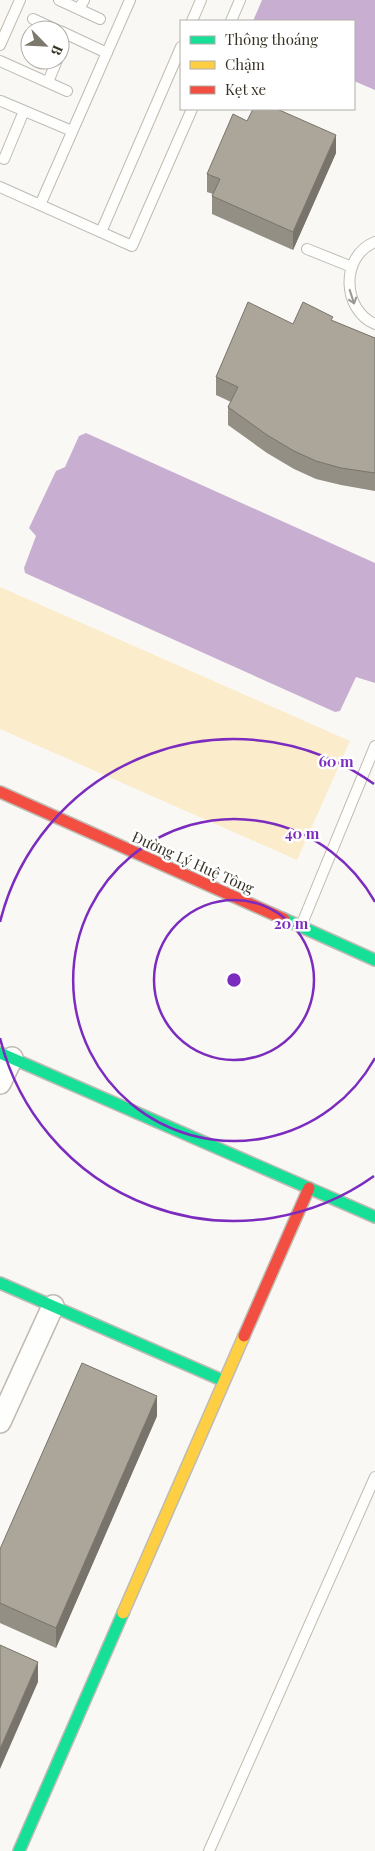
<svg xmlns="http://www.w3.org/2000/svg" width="375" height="1851" viewBox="0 0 375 1851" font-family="'Playfair Display',serif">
<rect width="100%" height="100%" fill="#faf8f4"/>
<!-- green -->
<path fill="#fbeccb" d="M0,587L350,741L297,860L0,729Z"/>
<!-- water -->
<path fill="#c8afd2" d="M262,0H375V90L354,81V21H253Z
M86,433L375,563V683L356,677L340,711L335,712L25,573L24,568L36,536L29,528L56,471L65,467L79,436Z"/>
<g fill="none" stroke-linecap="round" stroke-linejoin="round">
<!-- lane casing -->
<g stroke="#bfbbb3" stroke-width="12">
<path id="lane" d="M59,0L100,19
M79,9L84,0
M33,19L57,30
M192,21L201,0
M231,21L240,0
M60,31L107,53
M0,45L20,0
M0,61L67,91
M48,82L57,60
M1,101L72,131
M4,159L24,111
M0,187L132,246L192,109
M40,205L130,0
M101,232L181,47
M375,242C340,256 342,310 375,324
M307,249L352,267
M301,926L375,746
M209,1851L375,1477"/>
</g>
<!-- street casing -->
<g stroke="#bfbbb3" stroke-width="24">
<path id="street" d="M0,1083L12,1058
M0,1422L53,1306"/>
</g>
<!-- fast casing -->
<g stroke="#bfbbb3" stroke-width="14">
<path id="fast" d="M284,919L375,960
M0,1053L375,1217
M0,1283L224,1381
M19,1851L123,1613"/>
</g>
<!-- slow casing -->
<g stroke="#bfbbb3" stroke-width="14">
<path id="slow" d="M123,1613L244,1336"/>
</g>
<!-- jam casing -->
<g stroke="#bfbbb3" stroke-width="14">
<path id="jam" d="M0,792L284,919
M244,1336L309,1188"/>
</g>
<!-- lane -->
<use href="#lane" stroke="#fefefd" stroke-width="10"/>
<!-- street -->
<use href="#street" stroke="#fefefd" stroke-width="21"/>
<!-- fast -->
<use href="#fast" stroke="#16e098" stroke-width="11"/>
<!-- slow -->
<use href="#slow" stroke="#ffcf43" stroke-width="11"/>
<!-- jam -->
<use href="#jam" stroke="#f24e42" stroke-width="11"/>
</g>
<!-- wall -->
<path fill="#938f84" d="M247,121L336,153L293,250L212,214V196L213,194L207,192V174Z
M333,321L375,338V491L341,485L316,479L294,469L267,453L228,425V407L231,402L216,395V377L293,324Z
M157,1416L56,1648L0,1623V1549Z"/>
<!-- shaded-wall -->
<path fill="#78746b" d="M336,135V153L293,250V232Z
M157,1396V1416L56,1648V1628Z
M38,1662V1682L0,1769V1749Z"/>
<!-- building -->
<path fill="#aba699" stroke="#78746b" d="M253,109H277L336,135L293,232L212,196L220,179L207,174L233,114L247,121Z
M248,302L293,324L303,302L333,317L331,320L375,338V473L341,468L316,461L294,451L267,435L228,407L238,387L216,377Z
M82,1363L157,1396L56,1628L0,1603V1549Z
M0,1645L38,1662L0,1749Z"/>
<!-- one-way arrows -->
<defs><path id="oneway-shaft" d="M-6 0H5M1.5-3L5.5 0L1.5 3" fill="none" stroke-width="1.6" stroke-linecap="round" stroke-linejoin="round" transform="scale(1.25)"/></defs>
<use stroke="#9c9891" href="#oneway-shaft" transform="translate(352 297) rotate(72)"/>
<!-- distance rings -->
<g fill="none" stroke="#7b2cbf" stroke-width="2.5">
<circle cx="234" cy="980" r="80"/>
<path d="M375 1058A161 161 0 1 1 375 902"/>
<path d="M374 1176A241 241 0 0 1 0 1038M0 922A241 241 0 0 1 374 784"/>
</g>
<g text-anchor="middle" stroke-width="5" stroke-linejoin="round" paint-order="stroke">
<!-- street labels -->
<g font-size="15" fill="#393325" stroke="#fff">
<text transform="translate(193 863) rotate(24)" y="5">Đường Lý Huệ Tông</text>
</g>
</g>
<circle cx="234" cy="980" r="8" fill="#7b2cbf" stroke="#fff" stroke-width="2.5"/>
<g font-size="15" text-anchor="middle" font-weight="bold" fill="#7b2cbf" stroke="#fff" stroke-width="5" stroke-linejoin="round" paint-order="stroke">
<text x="336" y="767">60 m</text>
<text x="302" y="839">40 m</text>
<text x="291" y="929">20 m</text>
</g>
<!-- legend -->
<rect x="180" y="20" width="175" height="90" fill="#ffffff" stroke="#b0ada8"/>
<rect x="190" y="36" width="25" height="8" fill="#16e098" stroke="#b0ada8"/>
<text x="225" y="45" font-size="15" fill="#393325">Thông thoáng</text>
<rect x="190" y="61" width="25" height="8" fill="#ffcf43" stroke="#b0ada8"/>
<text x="225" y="70" font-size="15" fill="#393325">Chậm</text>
<rect x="190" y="86" width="25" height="8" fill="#f24e42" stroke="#b0ada8"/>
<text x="225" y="95" font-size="15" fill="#393325">Kẹt xe</text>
<!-- north arrow -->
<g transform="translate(45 45) rotate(114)"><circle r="24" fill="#ffffff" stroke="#b0ada8"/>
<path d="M0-4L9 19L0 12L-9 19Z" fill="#7d786d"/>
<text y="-8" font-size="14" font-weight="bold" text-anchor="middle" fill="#393325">B</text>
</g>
</svg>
